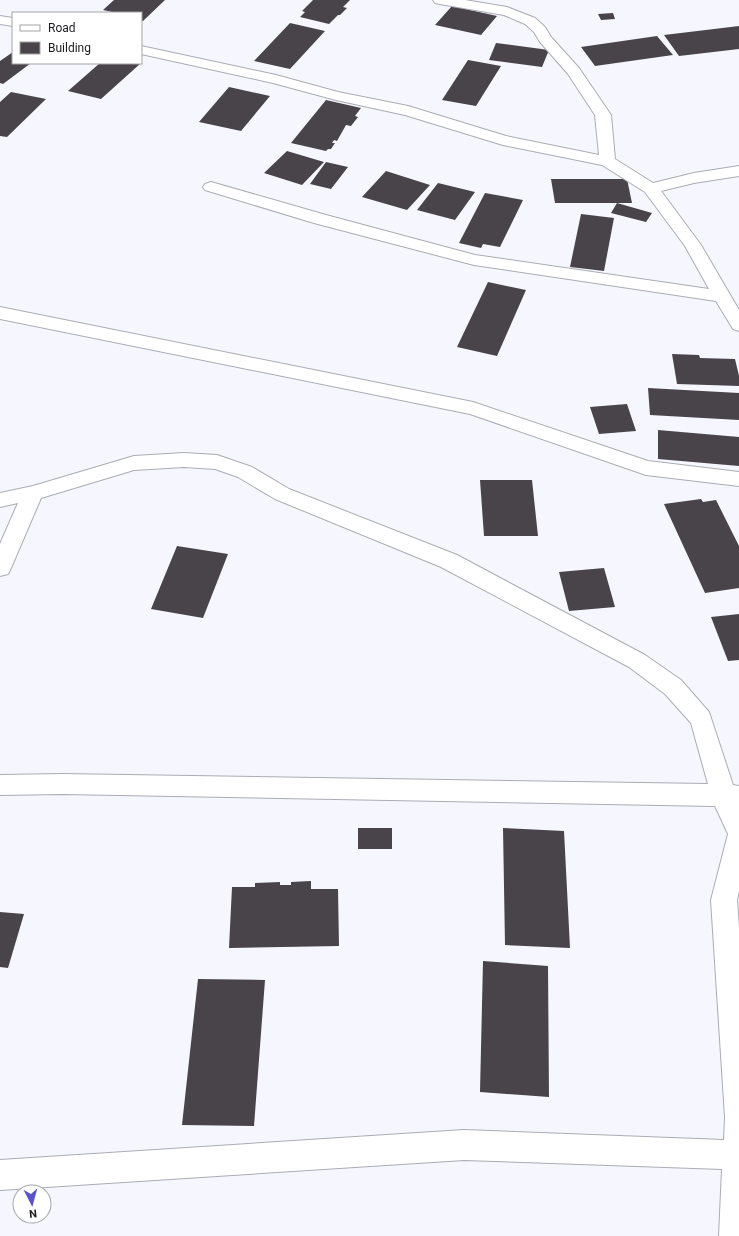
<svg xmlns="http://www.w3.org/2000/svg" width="739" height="1236" viewBox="0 0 739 1236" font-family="Roboto,sans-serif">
<rect width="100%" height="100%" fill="#f6f7fe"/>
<!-- building -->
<path fill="#48444a" d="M114,0H165L143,21H141V13H117L103,10Z
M313,0H350L343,7L347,8L340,15H338L329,24L300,17L305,12L302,11Z
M452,6L497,16L481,35L435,25Z
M613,13L615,19L601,20L598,14Z
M290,23L325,31L290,69L254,61Z
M739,26V49L679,56L664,35Z
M657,36L673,55L595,66L581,47Z
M496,43L549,50L542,67L489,60Z
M13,52V63H31L3,84L0,83V61Z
M468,60L501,66L476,106L442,100Z
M100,63H141L101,99L68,91Z
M229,87L270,96L241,131L199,122Z
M11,92L46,99L7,137L0,136V102Z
M326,100L361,108L355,116L358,117L351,126L346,125L337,141L334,140L332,143H335L331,149H328L326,151L291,143Z
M287,151L324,162L302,185L264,173Z
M326,162L348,167L331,189L310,184Z
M386,171L430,185L407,210L362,197Z
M551,179H627L632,203H555Z
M438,183L475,192L455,220L417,210Z
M485,193L523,200L500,247L483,244L481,248L459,243Z
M617,203L652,213L646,222L611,213Z
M581,214L614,218L604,271L570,267Z
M488,282L526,290L497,356L457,347Z
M672,354L699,355L700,358L735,359L739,376V386L677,384Z
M648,388L739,393V420L650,415Z
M627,404L636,431L599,434L590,407Z
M658,430L739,437V466L658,459Z
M480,480H532L538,536H484Z
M701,499L703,502L716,500L739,546V588L705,593L664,504Z
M177,546L228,554L203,618L151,609Z
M604,568L615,607L569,611L559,572Z
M739,614V660L728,661L711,617Z
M358,828H392V849H358Z
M503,828L564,831L570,948L505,945Z
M311,881V889H338L339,946L229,948L232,887H255V883L280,882V885H291V882Z
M0,912L24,914L8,968L0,967Z
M483,961L548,966L549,1097L480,1092Z
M198,979L265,980L254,1126L182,1125Z"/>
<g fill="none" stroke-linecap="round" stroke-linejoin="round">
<!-- minor casing -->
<g stroke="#aaacb4" stroke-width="2">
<path id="minor" d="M433,0H465L507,7L535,18L545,27L551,37L579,68L611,115L615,159L653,183L694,173L739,166V176L694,183L661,191L701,245L739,310V331L733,329L716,301L474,265L314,223L205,190L203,187L205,184L211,182L326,215L475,255L709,289L685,246L645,192L602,165L503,145L405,115L336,100L273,83L141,54V46L276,75L338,92L408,106L506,136L599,155L595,115L568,74L540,42L534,32L525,24L504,15L440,4L435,3Z
M0,16L13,18V26L0,24Z
M0,307L473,402L648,461L739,472V486L646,475L470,414L0,319Z
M184,453L217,455L252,467L289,489L457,555L645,655L681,680L709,712L733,785L739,786V891L737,900L739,928V1236H719L722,1169L464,1160L0,1190V1160L464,1130L724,1140L725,1117L711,900L728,834L715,806L62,794L0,795V775L62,774L708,784L691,723L665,694L629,667L441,567L275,499L238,477L215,469L184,467L134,470L41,498L11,568L8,574L0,576V544L18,503L0,507V493L33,486L134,456Z"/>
</g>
<!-- minor -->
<use href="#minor" fill="#fff" fill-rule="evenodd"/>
</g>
<!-- legend -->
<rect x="12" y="12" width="130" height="52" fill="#ffffff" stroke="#a3a4a5"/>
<rect x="20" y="25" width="20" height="6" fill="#ffffff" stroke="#a3a4a5"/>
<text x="48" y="32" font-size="12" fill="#1a1b1e">Road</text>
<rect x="20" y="42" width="20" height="12" fill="#48444a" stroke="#a3a4a5"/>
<text x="48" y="52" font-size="12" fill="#1a1b1e">Building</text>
<!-- north arrow -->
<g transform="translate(32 1204) rotate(174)"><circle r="19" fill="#ffffff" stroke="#a3a4a5"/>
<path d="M0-3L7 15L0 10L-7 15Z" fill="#5d54cd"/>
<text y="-6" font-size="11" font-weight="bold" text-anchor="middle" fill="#1a1b1e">N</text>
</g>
</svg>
